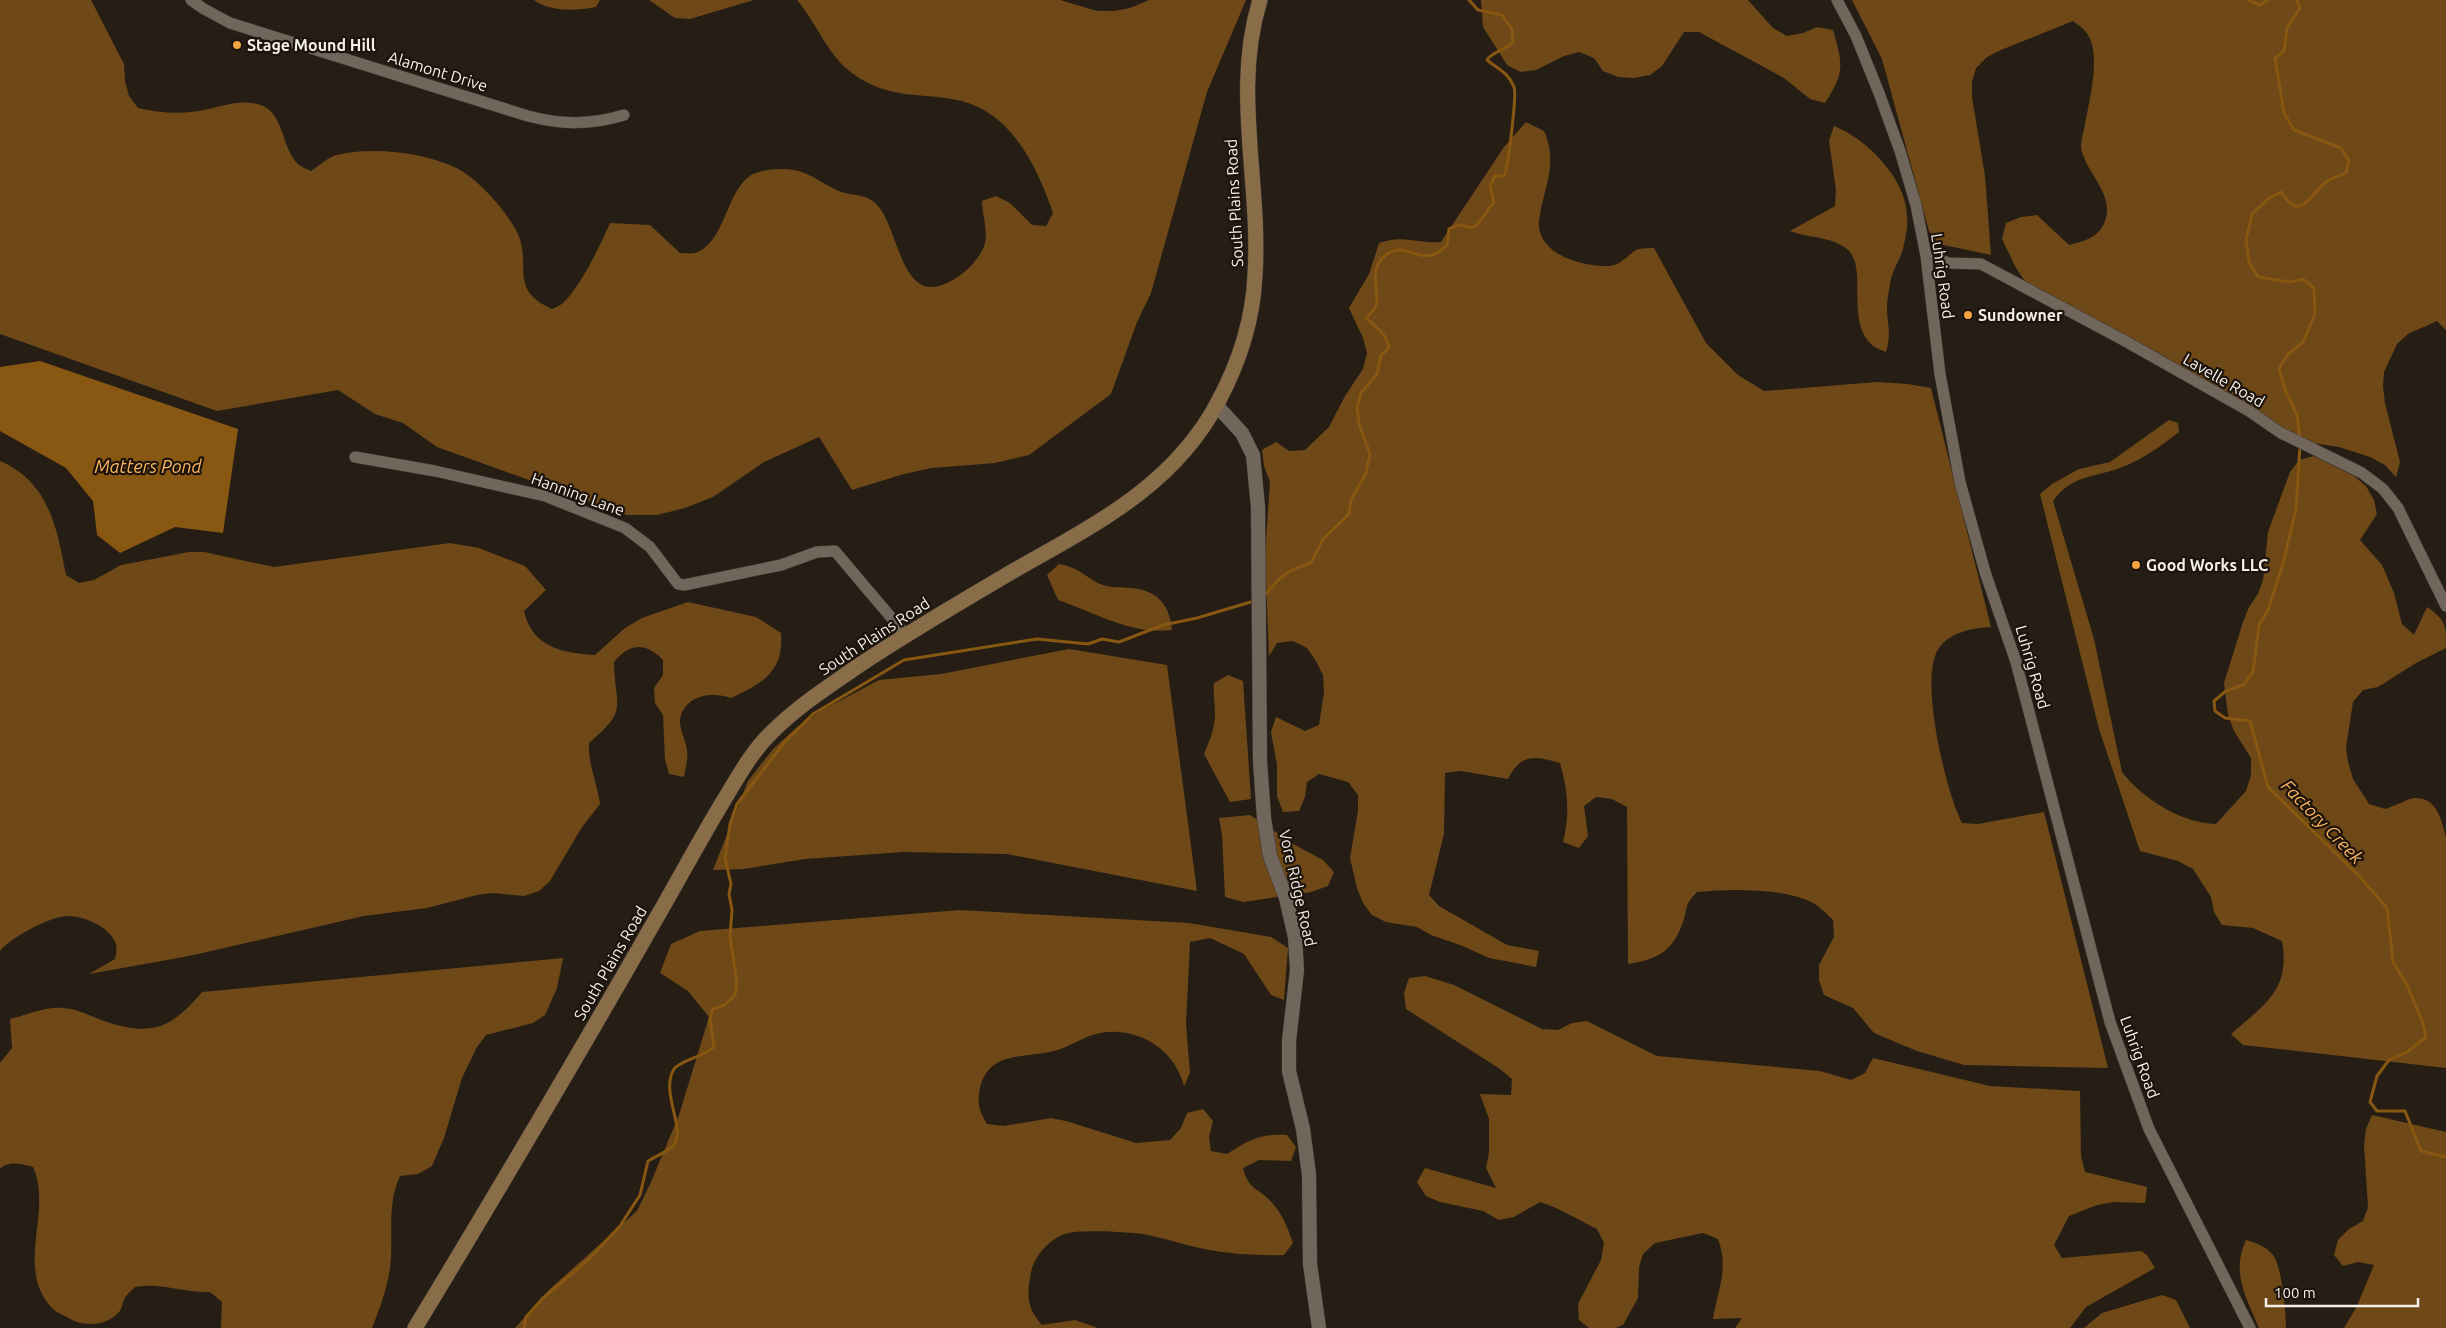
<svg xmlns="http://www.w3.org/2000/svg" width="2446" height="1328" viewBox="0 0 2446 1328" font-family="Ubuntu,sans-serif">
<rect width="100%" height="100%" fill="#261e15"/>
<!-- forest -->
<path fill="#6e4817" d="M0,0H91L124,64L125,81L129,96L138,108C155,112 174,114 191,112C215,110 239,96 263,106C284,115 282,149 298,164C301,167 307,169 311,171C319,166 328,157 337,155C372,146 429,153 460,170C481,182 506,211 517,232C533,265 507,289 552,309C556,307 562,305 565,301C581,285 601,244 610,223L650,225L680,253C684,253 691,254 695,253C728,243 726,180 759,172C768,169 784,168 793,170C811,172 827,188 845,193C859,196 869,195 879,207C895,228 900,274 922,285C943,295 978,265 984,246C989,232 982,215 982,201L996,196L1010,203L1032,225L1046,226L1053,213C1037,166 1011,111 957,100C918,92 888,100 852,73C828,56 816,22 797,0H1060L1097,11H1114L1130,8L1149,0H1246L1207,92L1151,293L1137,322L1111,394L1029,455L995,463L932,468L904,474L852,490L819,437L764,462L713,497L685,508L657,515H627L437,447L403,423L375,414L338,390L217,411L0,334Z
M534,0H600L596,7C577,11 550,12 534,0Z
M649,0H754L690,19L675,18Z
M1481,0H1748L1773,28L1787,36L1803,33L1817,27L1833,30C1843,66 1845,71 1825,103L1810,99L1784,78L1699,32H1684L1662,66L1650,75L1634,78L1618,77L1603,71L1594,58L1579,52L1564,56L1536,70L1521,72L1507,65L1483,27Z
M1852,0H2446V330L2437,321L2408,334L2397,344L2384,372L2383,387L2385,403L2400,462L2396,477L2385,465L2370,457L2339,447L2307,442L2160,354L2025,281L2016,268L2002,239L2006,223L2021,217L2037,215L2069,245C2084,241 2099,238 2105,221C2115,193 2085,173 2081,147C2081,140 2084,131 2085,124C2089,101 2103,50 2085,31C2082,27 2077,24 2073,21L2001,50L1987,57L1976,68L1972,82V97L1985,176L1991,255L1939,244L1929,231L1882,59Z
M1526,122L1544,131C1559,165 1543,188 1539,221C1536,255 1584,267 1609,266C1623,265 1628,253 1639,249C1643,248 1650,248 1654,248L1706,343L1738,375L1764,391L1877,382L1908,384L1931,388L1991,627C1973,628 1950,632 1939,648C1918,677 1946,792 1962,823L1978,824L2044,812L2108,1068L1964,1065L1917,1051L1874,1033L1853,1008L1824,995L1819,980V965L1834,937L1833,920C1826,913 1819,905 1809,901C1779,888 1729,889 1697,892C1686,904 1688,903 1684,919C1674,950 1660,959 1628,964L1627,807L1612,799L1596,797L1584,806L1588,836L1579,848L1563,842C1570,816 1568,789 1560,763C1534,755 1521,754 1508,779L1461,771L1445,773L1444,834L1429,895L1439,906L1507,945L1539,951L1536,967L1489,958L1460,945L1431,935L1417,927L1386,922L1372,915L1363,903L1357,888L1350,858L1358,811V795L1348,782L1319,774L1307,782L1305,797L1299,811L1283,812L1277,796V765L1271,732L1276,717L1305,731L1319,725L1324,692L1323,675L1316,661L1307,648L1293,641L1277,643L1269,656L1265,556L1270,482L1264,466L1262,450L1276,442L1289,451L1305,450L1329,427L1345,396L1363,369L1367,353L1363,338L1349,308L1369,274L1379,243C1405,234 1416,244 1441,242L1504,147Z
M1834,126C1867,139 1907,179 1907,217C1908,226 1906,236 1904,244C1902,258 1892,269 1890,284C1889,291 1887,299 1887,307C1887,326 1892,332 1886,352C1882,350 1875,348 1872,345C1845,321 1868,268 1848,250C1832,236 1808,238 1790,231L1835,206L1836,190L1829,141Z
M2169,420L2178,423L2179,432C2161,446 2142,460 2120,468C2092,478 2072,475 2053,501L2094,639L2122,772C2143,799 2181,823 2216,824L2246,791L2251,775V758L2234,731L2228,715L2224,683L2243,622L2249,607L2258,594L2263,580L2268,532L2290,472L2299,460L2314,456L2354,476L2366,486L2374,500L2377,514L2360,540L2382,565L2394,593L2402,624L2414,635L2427,607C2446,620 2446,625 2446,648L2416,663L2378,687L2363,690L2353,702L2346,747L2348,762L2353,779L2369,804L2385,809C2393,807 2407,799 2414,798C2437,797 2441,819 2446,837V1068L2243,1045L2231,1034C2264,1005 2291,990 2282,941L2253,928L2222,925L2214,912L2211,897L2193,869L2178,861L2140,851L2099,729L2040,494L2052,484L2079,469L2110,462Z
M0,461C49,482 57,528 66,575L79,583L94,580L121,565L189,552H204L274,567L450,543L479,548L525,566L546,590L524,611C532,647 562,653 595,655L625,628L642,618L688,602L756,617L781,633C784,672 763,683 731,698C713,692 689,694 681,715C677,727 686,739 687,750C688,759 686,767 684,777L669,774L665,759L663,715L655,703L654,688L663,675V660C645,642 630,643 614,662C615,709 629,709 589,743C588,765 597,782 600,804L582,827L550,881L539,891L524,896L493,893L477,895L427,908L364,916L189,956L89,974L115,959C116,955 117,948 116,944C110,927 85,916 68,916C51,916 11,937 0,951Z
M1059,564C1081,568 1083,576 1100,584C1110,588 1121,587 1131,588C1157,590 1170,605 1172,630C1131,635 1096,613 1058,600L1047,575Z
M1069,649L1167,665L1197,891L1007,854L903,852L805,859L744,869L713,870L748,781L773,749L797,727L824,709L879,680L941,674Z
M1228,675L1243,681L1251,799L1230,802L1204,754C1209,742 1215,729 1215,715C1215,704 1213,694 1214,683Z
M1250,815L1295,845L1323,860L1334,872L1328,886L1311,892L1244,902L1225,897L1222,835L1219,818Z
M960,910L1189,923L1271,937L1288,948L1284,1000L1271,995L1244,954L1210,938L1190,942L1186,1024L1190,1073L1184,1086C1175,1049 1137,1026 1100,1033C1084,1036 1070,1047 1054,1051C1023,1059 989,1050 980,1088C977,1103 979,1111 987,1124L1004,1126L1051,1118L1066,1121L1136,1143L1170,1140L1181,1128L1187,1113L1203,1109L1213,1121L1209,1137L1211,1151L1227,1154C1248,1140 1262,1133 1287,1135L1296,1147L1291,1161L1259,1160L1243,1168C1249,1192 1259,1187 1273,1204C1283,1215 1288,1229 1293,1243L1284,1255C1257,1256 1231,1254 1204,1249C1185,1245 1167,1239 1148,1235C1133,1232 1078,1229 1065,1234C1049,1239 1034,1257 1031,1272C1027,1295 1026,1307 1042,1325L1075,1320L1098,1328H515L551,1288L637,1211L651,1182L679,1115L709,1017L688,991L660,973L671,944L700,931Z
M563,958L557,988L545,1015L533,1023L486,1035L477,1047L462,1078L444,1138L432,1166L418,1174L400,1176C386,1206 394,1236 390,1268C387,1289 380,1308 372,1328H221L222,1302L210,1292C184,1293 160,1282 135,1287C132,1290 127,1294 125,1298C122,1303 122,1309 119,1312C107,1326 85,1327 70,1319C64,1315 55,1312 51,1307C15,1267 53,1211 33,1167C22,1164 8,1160 0,1169V1063L12,1048L10,1019C27,1015 46,1006 63,1008C78,1009 90,1016 104,1021C151,1037 171,1029 202,992Z
M1425,976L1454,985L1542,1029L1558,1030L1572,1023L1587,1021L1657,1056L1820,1071L1851,1080L1865,1073L1873,1058L1990,1086L2080,1091L2081,1156L2085,1172L2147,1187L2145,1203L2114,1202L2097,1205L2069,1216L2054,1245L2062,1258L2141,1251L2147,1255L2155,1268L2086,1307L2070,1328H1735L1742,1318L1713,1319C1718,1289 1729,1268 1718,1239L1703,1233L1655,1243L1643,1254L1639,1267L1638,1298L1623,1325L1615,1328H1589L1579,1320L1578,1304L1601,1260L1604,1243L1597,1229C1578,1220 1560,1208 1540,1202L1514,1217L1499,1220L1483,1211L1440,1202L1426,1196L1417,1182L1425,1168L1496,1188L1486,1168L1489,1152V1119L1480,1094L1511,1095L1512,1079L1500,1069L1406,1009L1404,993L1409,978Z
M2372,1115L2446,1132V1328H2344L2356,1308L2374,1265L2358,1262L2343,1266L2334,1255L2338,1240L2349,1229L2363,1221L2368,1207L2364,1145L2366,1129Z
M2246,1240C2256,1243 2266,1246 2273,1255C2282,1267 2286,1312 2286,1328H2259C2246,1297 2231,1273 2246,1240Z
M2162,1295L2176,1300L2190,1328H2084L2102,1313Z"/>
<!-- water -->
<path fill="#885712" d="M40,361L238,429L223,533L175,527L120,553L97,535L93,501L66,468L0,431V367Z"/>
<g fill="none" stroke-linecap="round" stroke-linejoin="round">
<!-- stream -->
<path stroke="#885712" stroke-width="3" d="M2248,0L2260,5L2267,0
M2297,0L2300,8L2287,28L2284,51L2275,58L2284,113L2294,130L2341,148L2349,161L2346,173C2340,176 2331,178 2325,183C2308,196 2301,223 2281,192L2268,199L2252,214L2246,240L2249,262L2258,277L2290,282L2303,279L2314,288L2315,314L2303,342L2287,355L2279,369L2286,392L2297,415L2300,440
M2300,446L2296,509L2283,564L2268,610L2259,625L2253,672L2243,685L2226,691L2214,701L2215,711L2225,718L2250,721L2268,787L2360,877L2387,908L2393,962L2407,985L2423,1023L2426,1037L2407,1052L2389,1060L2377,1076L2370,1102L2377,1111H2405L2421,1151L2446,1157
M1264,596C1280,577 1286,570 1311,563L1323,539L1349,514L1351,500L1366,473L1370,454L1359,424L1357,407L1361,393L1377,374L1381,355L1389,348C1387,334 1376,327 1366,318C1369,314 1374,311 1376,306C1381,293 1366,270 1386,255C1408,238 1421,272 1447,245L1449,229C1452,228 1457,225 1461,225C1465,225 1468,229 1473,227C1481,225 1486,209 1494,203L1490,186L1495,176H1504C1508,169 1517,94 1514,87C1508,72 1498,69 1487,60C1493,51 1506,50 1513,42L1512,29L1502,15L1478,10L1469,0
M524,1328L526,1317L543,1298L587,1261L620,1226L640,1195L648,1161C656,1156 665,1153 672,1147C689,1133 659,1093 674,1069C681,1060 703,1057 714,1047L710,1019L713,1009L725,1005L735,995L737,983L730,937L732,910L729,894L731,884L725,858L730,824L737,804L784,743L813,714L904,660L1037,639L1088,644L1102,639L1119,642L1163,625L1197,618L1254,601"/>
<!-- minor casing -->
<g stroke="#423b35" stroke-width="12">
<path id="minor" d="M191,0L204,9L230,23L528,116C562,125 591,125 624,115
M1837,0L1856,36L1879,93L1900,151L1916,205L1926,256L1940,374L1960,482L1985,572L2016,662L2110,1022L2149,1129L2250,1328
M1926,256L1949,263L1981,264L2125,341L2249,411L2281,433L2362,473L2383,489L2398,508L2446,606
M355,457L435,471L545,496L625,528L650,547L678,584L684,585L781,565L817,552L835,551L905,634"/>
</g>
<!-- tertiary casing -->
<g stroke="#423b35" stroke-width="15">
<path id="tertiary" d="M1217,406L1242,433L1253,455L1258,507L1260,761L1264,818L1270,856L1286,898L1295,937L1297,970L1289,1041V1071L1303,1129L1309,1175L1310,1264L1319,1328"/>
</g>
<!-- secondary casing -->
<g stroke="#423b35" stroke-width="16">
<path id="secondary" d="M415,1328C496,1194 576,1059 653,924C677,883 699,841 724,800C738,777 752,751 772,732C798,706 828,687 858,666C909,632 962,601 1015,570C1094,525 1174,486 1218,402C1239,363 1253,320 1255,275C1261,183 1232,90 1260,0"/>
</g>
<!-- minor -->
<use href="#minor" stroke="#70665b" stroke-width="11"/>
<!-- tertiary -->
<use href="#tertiary" stroke="#70665b" stroke-width="14"/>
<!-- secondary -->
<use href="#secondary" stroke="#896d49" stroke-width="15"/>
</g>
<!-- markers -->
<g fill="#f2a541" stroke="#1c140c" stroke-width="2">
<circle cx="237" cy="45" r="5"/>
<circle cx="1968" cy="315" r="5"/>
<circle cx="2136" cy="565" r="5"/>
</g>
<g text-anchor="middle" stroke-width="4.5" stroke-linejoin="round" paint-order="stroke">
<!-- poi labels -->
<g font-size="16" font-weight="bold" fill="#f5efe9" stroke="#1c140c" text-anchor="start">
<text x="247" y="51">Stage Mound Hill</text>
<text x="1978" y="321">Sundowner</text>
<text x="2146" y="571">Good Works LLC</text>
</g>
<!-- street labels -->
<g font-size="16" fill="#f5efe9" stroke="#1c140c">
<text transform="translate(438 71) rotate(17)" y="6">Alamont Drive</text>
<text transform="translate(1234 203) rotate(-93)" y="6">South Plains Road</text>
<text transform="translate(1943 276) rotate(82)" y="6">Luhrig Road</text>
<text transform="translate(2224 380) rotate(30)" y="6">Lavelle Road</text>
<text transform="translate(578 494) rotate(20)" y="6">Hanning Lane</text>
<text transform="translate(874 636) rotate(-33)" y="6">South Plains Road</text>
<text transform="translate(2033 667) rotate(74)" y="6">Luhrig Road</text>
<text transform="translate(1298 888) rotate(77)" y="6">Vore Ridge Road</text>
<text transform="translate(610 963) rotate(-60)" y="6">South Plains Road</text>
<text transform="translate(2140 1057) rotate(70)" y="6">Luhrig Road</text>
</g>
<!-- water labels -->
<g font-size="18" font-style="italic" fill="#fcb55f" stroke="#1c140c">
<text x="148" y="473">Matters Pond</text>
<text transform="translate(2322 822) rotate(46)" y="6">Factory Creek</text>
</g>
</g>
<!-- scale -->
<path d="M2266 1298v8h152v-8" fill="none" stroke="#f5efe9" stroke-width="2.5"/>
<text x="2274" y="1298" font-size="15" fill="#f5efe9" stroke="#1c140c" stroke-width="4" paint-order="stroke">100 m</text>
</svg>
